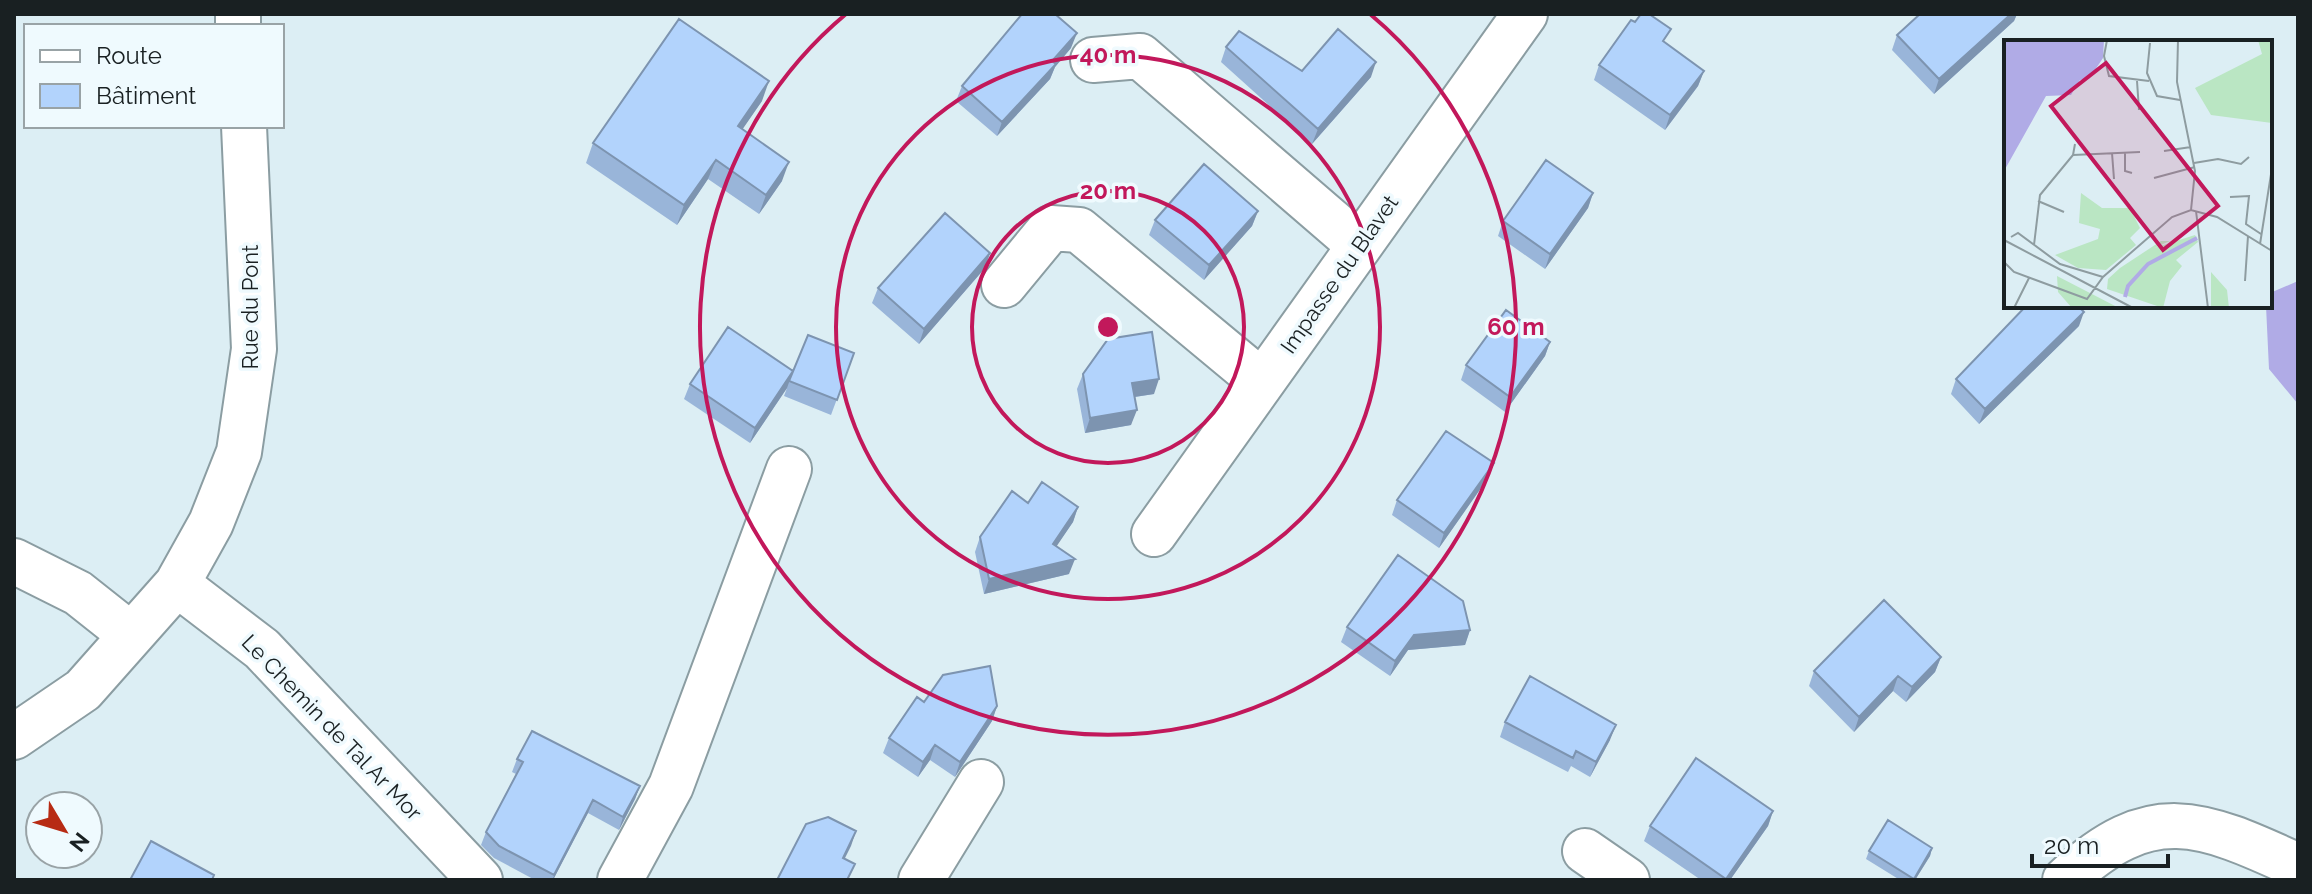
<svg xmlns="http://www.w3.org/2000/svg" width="2312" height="894" viewBox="0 0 2312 894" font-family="Raleway,sans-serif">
<rect width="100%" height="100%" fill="#dceef4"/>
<!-- water -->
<path fill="#b0abe6" d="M2298,281V404L2269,369L2266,306H2270V293Z"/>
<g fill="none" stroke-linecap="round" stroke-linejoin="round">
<!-- minor casing -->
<g stroke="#8b9da2" stroke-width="48">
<path id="minor" d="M238,14V26
M1093,60L1140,56L1359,245
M1004,285L1051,228L1079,230L1262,382
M1154,534L1525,14
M14,561L78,593L131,635
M177,584L262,649L480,880
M14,737L83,690L177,584L211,523L239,452L254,349L244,126
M1585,851L1627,880
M620,880L671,786L789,469
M921,880L981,782
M2065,880C2151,800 2200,821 2298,866"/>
</g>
<!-- minor -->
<use href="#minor" stroke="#fff" stroke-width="44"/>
</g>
<!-- wall -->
<path fill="#99b5d9" d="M1920,14H2017L2014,21L1934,94L1892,50L1897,35Z
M1666,43L1704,71L1698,86L1665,130L1594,80L1599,65Z
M1226,47L1302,71L1371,77L1312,144L1221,62Z
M1071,48L1055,67L1050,79L997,136L956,101L962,86Z
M762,101L742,129L782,181L759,214L708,179L677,225L586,163L593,143Z
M1593,193L1588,208L1545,269L1498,236L1503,221Z
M1258,211L1252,226L1204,280L1149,235L1155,220Z
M990,253L985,268L919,344L872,303L878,288Z
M2079,326L1979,424L1951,394L1956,379Z
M1550,342L1545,356L1505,412L1461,380L1466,365Z
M854,353L831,415L784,396L787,388L750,443L684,399L690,384L793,371Z
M1083,374L1154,394L1135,397L1131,425L1085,433L1077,389Z
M1494,463L1488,478L1439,548L1392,515L1397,500Z
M1028,503L1078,507L1073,522L1056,546L1069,574L984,594L975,552L980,537Z
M1347,627L1470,630L1465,645L1408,650L1390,676L1341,642Z
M1941,657L1935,672L1906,702L1893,691L1854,732L1809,686L1814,671Z
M924,702L997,706L992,721L955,777L930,760L918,777L883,753L889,738Z
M1505,722L1610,740L1590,777L1571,766L1568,772L1500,737Z
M517,759L640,786L635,799L619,830L588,813L553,880H535L494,858L481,845L486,832L516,774L512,772Z
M1773,811L1768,826L1730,880H1701L1644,841L1650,826Z
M1932,848L1930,856L1915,880H1900L1866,859L1869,851Z"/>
<!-- shaded-wall -->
<path fill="#7d94b0" d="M2011,14H2017L2014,21L1934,94L1939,79Z
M1077,33L1071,48L1055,67L1050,79L997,136L1002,122Z
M1376,62L1371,77L1312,144L1318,129Z
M1704,71L1698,86L1665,130L1670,115Z
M769,81L762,101L731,146L738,126Z
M716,160L708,179L677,225L684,205Z
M789,162L782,181L759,214L766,195Z
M1593,193L1588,208L1545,269L1550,254Z
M1258,211L1252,226L1204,280L1209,265Z
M990,253L985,268L919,344L924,329Z
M2084,312L2079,326L1979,424L1985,409Z
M1550,342L1545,356L1505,412L1510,397Z
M793,371L787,388L750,443L755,428Z
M1159,379L1154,394L1127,398L1132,383Z
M1137,410L1131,425L1085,433L1090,418Z
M1494,463L1488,478L1439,548L1444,533Z
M1078,507L1073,522L1048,559L1053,544Z
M1075,559L1069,574L984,594L989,579Z
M1470,630L1465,645L1408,650L1390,676L1395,661L1414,635Z
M1941,657L1935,672L1906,702L1912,687Z
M1898,676L1893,691L1854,732L1859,717Z
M997,706L992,721L955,777L960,762Z
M1616,725L1610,740L1590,777L1596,762Z
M935,745L930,760L918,777L923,762Z
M640,786L635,799L619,830L623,817Z
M593,800L588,813L553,880H552Z
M1773,811L1768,826L1730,880H1726Z
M856,831L851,846L838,872L843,858Z
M1932,848L1930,856L1915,880H1913Z"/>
<!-- building -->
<path fill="#b2d3fc" stroke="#7d94b0" stroke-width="2" d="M1022,14H1055L1077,33L1052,61L1056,64L1002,122L962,86Z
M1641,14H1649L1671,29L1663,41L1704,71L1670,115L1599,65L1631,20L1635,22Z
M1920,14H2011L1939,79L1897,35Z
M679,19L769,81L738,126L789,162L766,195L716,160L684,205L593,143Z
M1338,29L1376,62L1318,129L1226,47L1239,31L1302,71Z
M1546,160L1593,193L1550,254L1503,221Z
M1204,164L1258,211L1209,265L1155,220Z
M945,213L990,253L924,329L878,288Z
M2026,306H2078L2084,312L1985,409L1956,379Z
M1506,310L1550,342L1510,397L1466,365Z
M728,327L793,371L755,428L690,384Z
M1152,332L1159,379L1132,383L1137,410L1090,418L1083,374L1108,339Z
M808,335L854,353L837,400L789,381Z
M1446,431L1494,463L1444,533L1397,500Z
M1042,482L1078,507L1053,544L1075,559L989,579L980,537L1012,491L1028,503Z
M1398,555L1463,601L1470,630L1414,635L1395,661L1347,627Z
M1884,600L1941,657L1912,687L1898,676L1859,717L1814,671Z
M990,666L997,706L960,762L935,745L923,762L889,738L917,697L924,702L943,675Z
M1530,676L1616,725L1596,762L1576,751L1573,758L1505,722Z
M532,731L640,786L623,817L593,800L554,875L499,846L486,832L523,762L517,759Z
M1696,758L1773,811L1726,879L1650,826Z
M828,817L856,831L843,858L855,864L847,880H777L806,824Z
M1888,820L1932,848L1914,879L1869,851Z
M151,841L214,875L212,880H130Z"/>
<!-- distance rings -->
<g fill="none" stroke="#c2185b" stroke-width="4">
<circle cx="1108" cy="327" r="136"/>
<circle cx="1108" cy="327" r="272"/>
<path d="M1370 14A408 408 0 1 1 846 14"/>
</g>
<g text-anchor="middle" stroke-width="7" stroke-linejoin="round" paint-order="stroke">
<!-- street labels -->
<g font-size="22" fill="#192022" stroke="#effafe">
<text transform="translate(1339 274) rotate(-55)" y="8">Impasse du Blavet</text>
<text transform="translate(250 307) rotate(-90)" y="8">Rue du Pont</text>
<text transform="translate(332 727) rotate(46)" y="8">Le Chemin de Tal Ar Mor</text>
</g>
</g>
<!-- overview -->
<g transform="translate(2004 40)">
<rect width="268" height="268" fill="#dceef4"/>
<path d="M254,0H268V83L207,75L191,48L258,14ZM77,153L98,168H126L136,188L126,198L132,205L102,230L74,228L51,215L94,199L96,189L75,183ZM191,195L194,202L172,220L178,226L166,241L159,268L103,249L104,239L116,228L157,201H166L150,208ZM207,232L223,250L225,268H207ZM53,236L115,268H68L54,252Z" fill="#bae6c3"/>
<path d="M0,0H100L99,18L85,39L76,40L67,55L42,56L0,131Z" fill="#b0abe6"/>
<path fill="none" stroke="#b0abe6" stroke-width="4" d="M121,257L124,246L144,224L193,198"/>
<path fill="none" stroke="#8e9ca0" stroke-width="2" d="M103,0L100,16L105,36L145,41M174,0L173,42L191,131L187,170M146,3L143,33L153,56L176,60M133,41L135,70M160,111L187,107M108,113L110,139M121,113V131L128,133M69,115L136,112M190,123L214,119L237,124L245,117M150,138L191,127M226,157L245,156L242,184L257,194M34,161L60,172M192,171L204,268M7,197L14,193L56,224L99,237M0,200L129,268M256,204L268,128M30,205L36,155L69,115L71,104M0,222L10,232L83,259L99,237L168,177L187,170L213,177L268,211M241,241L244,196M10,268L25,238"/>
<path fill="#c2185b" fill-opacity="0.15" stroke="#c2185b" stroke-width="4" d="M102,23L214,166L159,210L47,66Z"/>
<rect width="268" height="268" fill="none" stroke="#192022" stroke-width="4"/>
</g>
<circle cx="1108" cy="327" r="12" fill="#c2185b" stroke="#effafe" stroke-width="4"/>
<g font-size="24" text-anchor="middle" font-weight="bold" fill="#c2185b" stroke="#effafe" stroke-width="7" stroke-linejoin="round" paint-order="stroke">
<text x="1108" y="63">40 m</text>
<text x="1108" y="199">20 m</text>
<text x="1516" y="335">60 m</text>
</g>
<!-- border -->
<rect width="2312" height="894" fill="none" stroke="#192022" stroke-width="32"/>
<!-- legend -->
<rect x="24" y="24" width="260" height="104" fill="#effafe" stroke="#99a3a6" stroke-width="2"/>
<rect x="40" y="50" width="40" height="12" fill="#ffffff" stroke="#99a3a6" stroke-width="2"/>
<text x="96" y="64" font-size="24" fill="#192022">Route</text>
<rect x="40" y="84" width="40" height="24" fill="#b2d3fc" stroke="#99a3a6" stroke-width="2"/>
<text x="96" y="104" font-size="24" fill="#192022">Bâtiment</text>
<!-- north arrow -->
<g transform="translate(64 830) rotate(128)"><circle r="38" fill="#effafe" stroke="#99a3a6" stroke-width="2"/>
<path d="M0-6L14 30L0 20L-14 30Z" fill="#b72b14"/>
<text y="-12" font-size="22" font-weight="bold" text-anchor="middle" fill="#192022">N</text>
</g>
<!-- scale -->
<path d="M2032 854v12h136v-12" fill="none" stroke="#192022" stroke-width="4"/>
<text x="2044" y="854" font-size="24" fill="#192022" stroke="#effafe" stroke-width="6" paint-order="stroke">20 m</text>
</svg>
